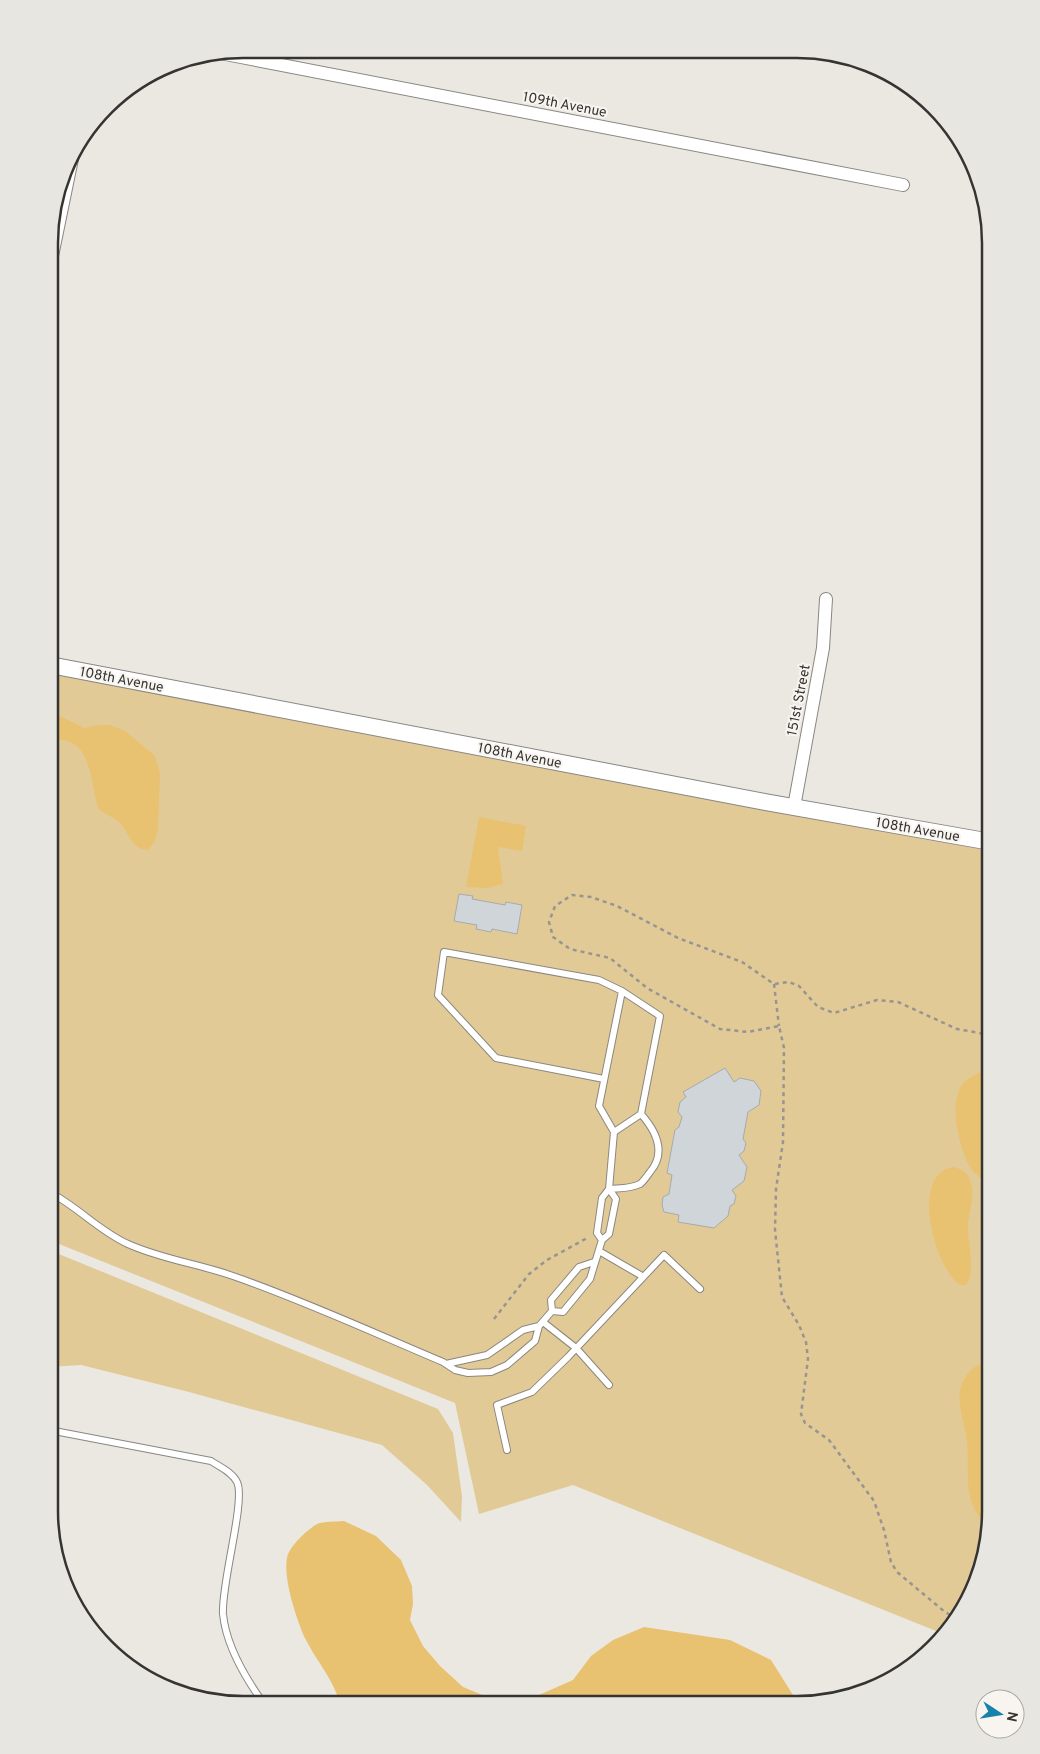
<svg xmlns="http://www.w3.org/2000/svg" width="1040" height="1754" viewBox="0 0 1040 1754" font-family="Overpass,sans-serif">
<rect width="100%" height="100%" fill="#ebe8e2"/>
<!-- green -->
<path fill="#e2ca97" d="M50,672L991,851V1524L981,1574L951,1629L946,1635L573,1485L479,1514L455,1403L49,1240Z
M49,1250L438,1409L453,1433L462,1496L461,1522L427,1485L382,1445L189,1392L81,1365L49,1367Z"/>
<!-- water -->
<path fill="#e8c270" d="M50,714L62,717L84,728L99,725H110L125,731L155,756L160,774L158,828L155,841L148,850C130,849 129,831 118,821C111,816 104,814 98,808C90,780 92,734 50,740Z
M479,817L526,826L522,851L498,847L503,884L487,888L466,887Z
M991,1068V1324L988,1313C984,1279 979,1243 981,1209C981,1201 987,1195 986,1187C986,1180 977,1176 972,1170C960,1153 948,1104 962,1085C969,1076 981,1072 991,1068Z
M954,1167C960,1169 966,1171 969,1178C977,1193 968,1212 968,1228C968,1244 976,1271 966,1285C944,1293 902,1174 954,1167Z
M986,1364L991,1366L990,1530C958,1497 972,1473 966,1435C962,1412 952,1392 969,1372C974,1367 978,1364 986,1364Z
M344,1521L376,1536L401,1560L412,1586L413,1604L410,1620L423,1646L440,1666L463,1687L492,1699L523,1702L573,1680L591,1656L613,1640L644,1627L730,1640L771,1660L793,1695L795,1705L340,1704C334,1680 317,1662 306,1640C297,1621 281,1574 288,1554C293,1543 307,1530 317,1524C324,1521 336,1522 344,1521Z"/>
<!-- building -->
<path fill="#cfd5d8" stroke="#a5abae" d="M459,894L473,896L472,899L505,905L506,902L522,905L517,934L492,929L491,932L476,929L477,925L454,921Z
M725,1068L734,1082L740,1078L754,1081L761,1091L759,1105L748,1112L743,1139L746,1143L744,1151L739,1155L747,1167L744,1181L732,1190L736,1196L734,1204L730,1206L728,1216L714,1228L678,1222L679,1215L664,1212L662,1205L663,1197L669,1194L672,1175L667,1173L675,1130L679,1127L682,1117L678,1112L680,1102L686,1097L683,1092Z"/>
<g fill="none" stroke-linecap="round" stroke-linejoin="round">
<!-- service casing -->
<g stroke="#8a8782" stroke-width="8">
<path id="service" d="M614,1132L641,1114L660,1016L622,991
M609,1189C620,1188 630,1189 640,1184C644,1181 647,1176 650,1172C667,1152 656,1131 641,1114
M49,1192C77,1206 99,1231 128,1244C161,1259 199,1264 233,1276C305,1301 374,1333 443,1362L455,1370L468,1373L491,1372L507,1365L535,1341L539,1326L552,1311L551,1300L579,1267L594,1262
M602,1240L597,1233L602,1198L609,1189L614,1132L599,1106L622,991L599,980L444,952L438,995L496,1058L604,1079
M599,1251L642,1276
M552,1311L563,1312L590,1279L602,1240L609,1234L616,1199L609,1189
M543,1322L576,1348L609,1385
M446,1364L487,1355L523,1330L539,1326
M49,1430L211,1461C220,1467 232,1472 237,1482C246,1500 221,1584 223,1614C226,1646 246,1679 264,1704
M507,1450L497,1405L532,1392L568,1357L664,1255L700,1289"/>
</g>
<!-- minor casing -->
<g stroke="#8a8782" stroke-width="14">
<path id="minor" d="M220,53L903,185
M794,807L823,648L826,599"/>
</g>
<!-- tertiary casing -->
<g stroke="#8a8782" stroke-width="18">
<path id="tertiary" d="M50,256L71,154
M50,665L765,802L991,842"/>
</g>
<!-- path -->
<path stroke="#979591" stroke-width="2.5" stroke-dasharray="4 4" stroke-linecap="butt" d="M774,984L779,1026
M494,1319L529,1274L547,1260L589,1237
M957,1619L945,1612L897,1572L891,1562L884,1530L874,1501L829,1440L805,1423L801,1414L808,1359L806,1342L799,1325L782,1297L775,1230L776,1189L783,1142L784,1048L779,1026L748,1032L720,1029L647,988L610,958L570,949L553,937L549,922L555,906L572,895L591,897L617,906L678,938L742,962L774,984L789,982L799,986L818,1007L834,1013L877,1000L898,1002L957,1029L991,1035"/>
<!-- service -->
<use href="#service" stroke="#fff" stroke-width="6"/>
<!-- minor -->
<use href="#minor" stroke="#fff" stroke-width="12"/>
<!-- tertiary -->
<use href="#tertiary" stroke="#fff" stroke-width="16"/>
</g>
<g text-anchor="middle" stroke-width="4" stroke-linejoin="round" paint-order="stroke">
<!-- street labels -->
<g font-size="14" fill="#353432" stroke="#f8f5f0">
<text transform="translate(565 104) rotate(11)" y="5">109th Avenue</text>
<text transform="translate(122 679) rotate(11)" y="5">108th Avenue</text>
<text transform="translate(798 700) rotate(-79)" y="5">151st Street</text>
<text transform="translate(520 755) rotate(11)" y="5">108th Avenue</text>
<text transform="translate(918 829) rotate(10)" y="5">108th Avenue</text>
</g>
</g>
<!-- crop -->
<path d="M0 0H1040V1754H0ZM243 58H797A185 185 0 0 1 982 243V1511A185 185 0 0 1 797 1696H243A185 185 0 0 1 58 1511V243A185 185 0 0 1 243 58Z" fill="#e8e6e1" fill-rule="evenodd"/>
<path fill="none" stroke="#353432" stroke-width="2.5" d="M243 58H797A185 185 0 0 1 982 243V1511A185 185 0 0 1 797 1696H243A185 185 0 0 1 58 1511V243A185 185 0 0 1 243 58Z"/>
<!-- north arrow -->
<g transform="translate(1000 1714) rotate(102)"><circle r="24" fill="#f8f5f0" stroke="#aaa8a4"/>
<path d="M0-4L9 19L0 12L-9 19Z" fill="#1682aa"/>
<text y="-8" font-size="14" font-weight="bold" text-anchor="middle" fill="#353432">N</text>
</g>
</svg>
